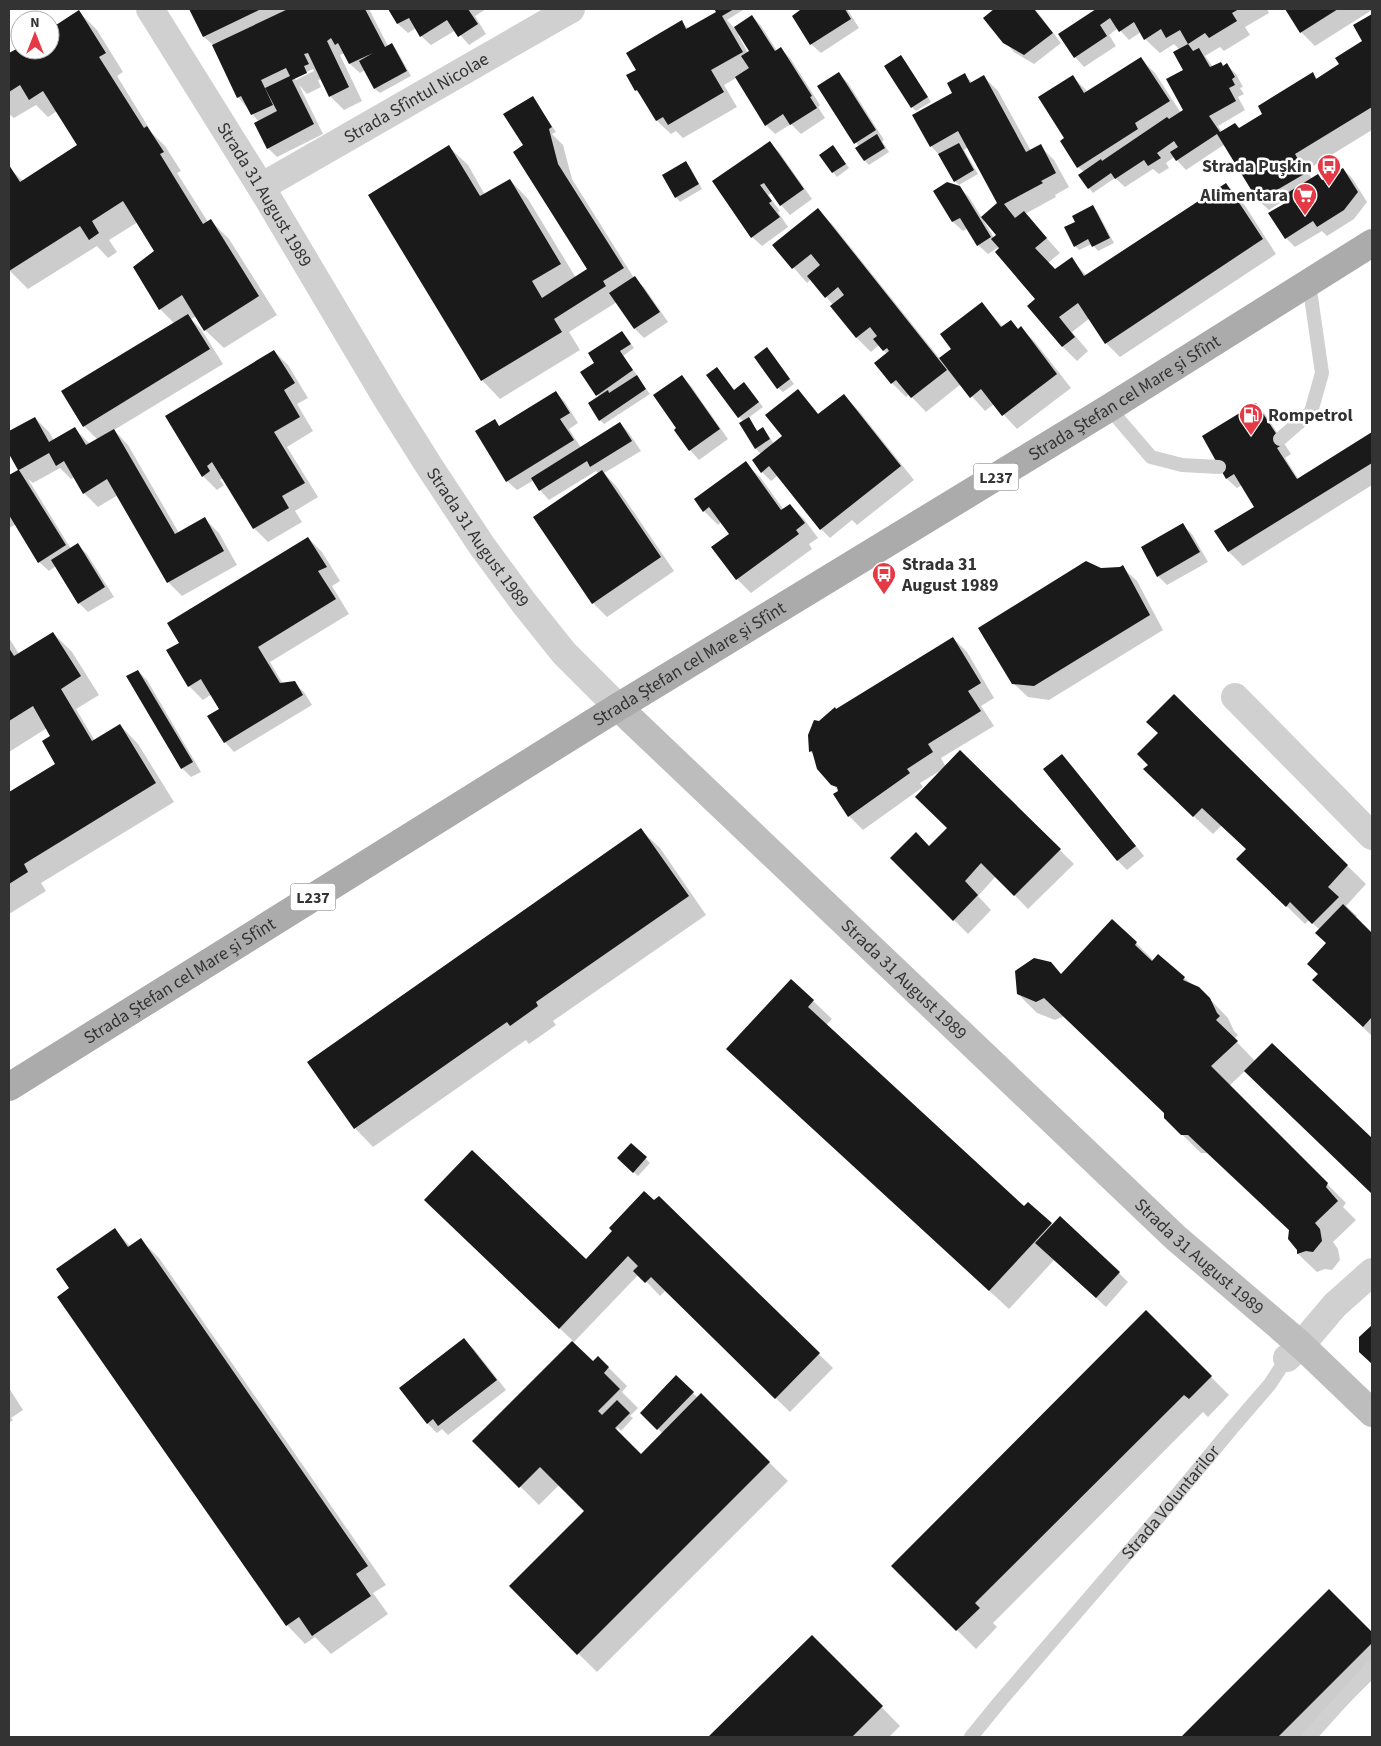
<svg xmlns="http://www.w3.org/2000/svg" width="1381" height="1746" viewBox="0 0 1381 1746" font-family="'Source Sans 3',sans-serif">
<rect width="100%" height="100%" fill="#fff"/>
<!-- shadow -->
<path fill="#0003" fill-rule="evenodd" d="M191,9H369L388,46L392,45L396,49L411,76L380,93L375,89L365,70L360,73L350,64L345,53L340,55L362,101L344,110L330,96L322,79L318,80L321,87L307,94L299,85L323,134L277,157L268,148L259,122L238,97L213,45L204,37ZM313,69L314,71L296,80L294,78Z
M389,9H486L475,16L486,34L469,45L456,30L431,45L421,36L416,28L408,33L398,24Z
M715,9H743V10L727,20L734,28L752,16L761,26L777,51L781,49L790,58L820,105L818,107L825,118L801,134L791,124L775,134L766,125L736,78L724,85L737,107L683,138L676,131L671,134L656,120L643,97L636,90L637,70L682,22L689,29L717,12ZM740,34L751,52L748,53L738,35Z
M800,9H847L859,28L821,53L811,44Z
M996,9H1035L1061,43L1034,64L1014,52L985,18Z
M1099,9H1267L1269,13L1245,27L1250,35L1224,51L1220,47L1205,56L1213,67L1221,63L1224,67L1227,65L1236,74L1243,87L1240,88L1244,94L1238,97L1245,110L1218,126L1222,132L1240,129L1264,114L1313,74L1318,79L1341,65L1364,42L1355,26L1372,15V130L1310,168L1301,160L1312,179L1318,175L1323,181L1343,169L1352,178L1367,202L1354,219L1327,236L1322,231L1295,247L1286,238L1290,201L1288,198L1269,210L1259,201L1225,144L1186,170L1174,157L1166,163L1169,168L1159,174L1153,169L1125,187L1115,178L1093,193L1089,188L1084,172L1078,167L1066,138L1073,77L1088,92L1141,59L1155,73L1181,113L1184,111L1185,70L1180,50L1174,44L1160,53L1145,39L1141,32L1129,40L1118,28L1109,35L1116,46L1084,67L1075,57L1060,34Z
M1287,9H1372V10L1315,46L1301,32Z
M79,12L97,30L123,72L117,76L152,133L165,146L181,171L177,173L208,222L211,221L229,239L277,315L224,348L205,330L197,316L191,319L201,329L223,364L114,430L128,445L179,533L205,519L219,533L237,565L182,596L168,582L118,495L98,507L84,493L75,477L71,479L60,468L33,483L28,479L71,549L78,545L87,554L114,597L88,612L79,603L56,566L49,571L39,562L16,524L9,528V477L20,470L9,451V433L35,418L49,432L54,441L75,429L90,444L98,440L84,426L174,323L160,309L156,251L138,222L109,240L117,252L108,258L97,246L28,289L9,270V168L23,181L79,146L57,111L48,117L36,105L14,118L9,114V55L20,48V50H50V22L55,27Z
M905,61L931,102L916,111L912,107Z
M839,74L848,83L884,140L882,141L889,152L869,165L864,160L859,147L819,86Z
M964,75L973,83L984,77L998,91L1031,151L1040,146L1054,160L1069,187L1055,195L1056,197L1025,214L1060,253L1048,263L1055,270L1071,259L1087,276L1226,184L1240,198L1276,254L1120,357L1106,343L1090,318L1072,332L1088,351L1077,361L1063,347L1029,306L1037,300L999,247L988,254L978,245L968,228L963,231L953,222L935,192L959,187L969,197L982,218L999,203L968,147L964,150L978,174L959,185L955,181L941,157L931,146L954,93ZM985,220L998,235L994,238L984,221Z
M532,97L556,132L552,134L563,145L572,179L634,278L644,287L668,322L644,338L635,329L617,302L569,332L580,350L500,399L482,380L449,147L468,165L485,195L510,180L528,199L576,278L589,270L525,146Z
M769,143L779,152L812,199L790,215L781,205L772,193L768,195L780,211L778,212L788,227L762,246L752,237L713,181Z
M837,151L849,168L837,177L833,172Z
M685,163L690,167L702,189L680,202L676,197Z
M1093,207L1097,211L1114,243L1098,251L1092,244L1079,250L1075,246L1076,222Z
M818,210L832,224L940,359L953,349L982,304L1003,327L1011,321L1019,330L1021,328L1035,342L1071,388L1017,429L994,404L985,411L961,384L926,412L909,394L906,397L892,383L887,354L879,345L871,352L857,338L832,306L833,305L811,279L807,283L774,245Z
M622,332L634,348L623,356L637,375L636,376L650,394L604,424L600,420L596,363Z
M274,351L288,365L308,398L297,404L313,431L287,447L318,497L295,511L302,522L268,542L254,528L223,478L220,480L224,485L217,490L203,476L167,416Z
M771,353L794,384L783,392L778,388Z
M682,376L691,386L728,439L699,460L690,450L675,430L677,428Z
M748,388L763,407L748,418L758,432L763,428L767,433L774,444L784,437L798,391L819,415L844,396L858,410L914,480L857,525L852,520L830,538L821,529L778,475L771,481L762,472L761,454L756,449L740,424L744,422L739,417L734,391Z
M556,393L565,402L578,423L569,429L581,448L620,423L629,433L641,451L604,473L616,486L674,571L607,617L593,603L599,474L596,471L549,500L540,490L534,480L517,490L507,481L495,421L500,427Z
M1256,405L1265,414L1291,454L1285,458L1299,480L1372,434V485L1243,566L1229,552L1216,532L1256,508L1242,485L1237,488L1227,479L1204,437Z
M745,463L760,477L784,510L790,505L804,519L818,538L809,544L812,549L751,593L737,579L731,535L721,522L718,525L704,511Z
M1182,525L1192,534L1208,562L1167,585L1158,576Z
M308,538L322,552L340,581L332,586L349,614L270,662L283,684L294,683L304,692L312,705L234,752L225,742L221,709L212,694L203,700L189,686L181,643Z
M1122,567L1137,581L1163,630L1049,700L1028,697L1013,683L1101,569Z
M53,633L72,652L99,695L76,709L95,741L120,725L138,744L174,802L41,883L46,891L9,914V793L57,764L52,736L47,728L9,752V638L19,654Z
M953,638L967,652L994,698L981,706L994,726L941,758L946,767L960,752L1074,864L1028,909L996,876L978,896L991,910L968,934L892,858L929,847L948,828L943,769L920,783L923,787L863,830L849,816L839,791L832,784L815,756L810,751L820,722Z
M138,671L147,680L201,772L191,777L182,768Z
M1174,696L1366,884L1346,906L1357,916L1355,918L1372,935V1036L1333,998L1319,974L1327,944L1320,930L1309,920L1305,924L1238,859L1248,850L1222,825L1213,834L1163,788L1150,765L1159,734Z
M1062,756L1071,765L1144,856L1127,870L1118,861Z
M641,830L660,848L706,915L553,1021L556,1025L529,1044L526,1040L373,1147L355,1128Z
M1136,943L1154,961L1184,978L1204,993L1228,1018L1234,1031L1238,1035L1234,1039L1255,1061L1272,1044L1372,1140V1193L1245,1071L1229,1086L1346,1203L1343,1207L1356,1220L1333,1242L1338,1249L1340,1260L1332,1270L1325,1269L1317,1272L1298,1254V1250L1290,1231L1207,1153H1201L1165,1118L1166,1113L1064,1016L1055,1020L1037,1013L1018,994Z
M791,980L832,1019L826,1025L1024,1208L1028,1203L1053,1226L1119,1273L1128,1282L1106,1307L1054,1260L1009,1309L747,1067Z
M631,1144L650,1163L638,1176L618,1158Z
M659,1198L833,1368L790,1412L665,1291L660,1296L639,1274L573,1343L593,1363L598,1357L627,1386L622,1392L638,1408L630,1416L633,1418L621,1431L618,1428L616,1430L641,1456L663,1434L642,1413L677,1377L698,1398L701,1395L788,1481L597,1672L510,1586L585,1511L559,1485L539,1505L474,1441L573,1341L440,1214L586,1261Z
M115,1230L131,1247L141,1240L159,1258L386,1585L373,1593L388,1614L331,1654L315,1637L305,1644L287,1625L71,1288Z
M1146,1312L1229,1395L1208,1417L1203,1412L993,1623L997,1627L976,1649L893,1566Z
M464,1340L474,1349L506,1390L448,1435L442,1429L437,1433L427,1423Z
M9,1388L23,1410L11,1418L13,1420L9,1423Z
M1329,1590L1372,1633V1680L1315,1737H1182Z
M812,1636L900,1726L889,1737H710Z"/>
<!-- building -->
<path fill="#1a1a1a" d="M189,9H261L203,37Z
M288,9H365L385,47L392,43L407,71L374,89L359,61L373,53L349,64L338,43L335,45L331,38L327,41L349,87L329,97L308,53L304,54L309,64L304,66L307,73L292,80L314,124L267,149L254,123L277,111L265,88L290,76L286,68L261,80L273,105L251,115L241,96L237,98L212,45Z
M388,9H468L478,24L458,37L447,20L420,37L409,18L397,24Z
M714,9H734L722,16L743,52L711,70L724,92L668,125L663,117L656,121L637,90L635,91L626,75L636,70L626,53L682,20L686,29L716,12Z
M799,9H845L851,19L810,45L792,16L800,10Z
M994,9H1034L1053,33L1024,55L1003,43L983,18Z
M1096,9H1239L1232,13L1237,21L1209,38L1205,33L1188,44L1193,51L1199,48L1210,67L1221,62L1223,66L1227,63L1235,77L1232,79L1235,85L1229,88L1236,101L1209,116L1220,132L1235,123L1239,128L1262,114L1258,106L1313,72L1316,79L1339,64L1335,58L1362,41L1353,25L1372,14V107L1295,154L1306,173L1258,201L1217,134L1176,161L1170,152L1178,147L1174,141L1157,153L1161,158L1148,166L1144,160L1115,179L1111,173L1088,189L1078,175L1101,159L1102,161L1167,117L1169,119L1183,110L1166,79L1183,70L1173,52L1188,44L1180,30L1166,38L1161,29L1144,40L1134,22L1119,32L1110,18L1100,25L1107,36L1074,58L1058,34Z
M1285,9H1338L1300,33Z
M79,10L106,53L99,57L144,128L147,126L164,152L160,154L203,224L211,219L259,296L204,331L182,295L159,310L133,267L154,251L123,201L92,221L99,233L89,240L80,226L9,271V165L20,182L77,145L43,91L29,100L20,85L9,92V53L20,47V50H50V21L53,27Z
M752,15L775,51L781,47L812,96L810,97L817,108L790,125L783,114L765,126L735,77L749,68L741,56L749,51L734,27Z
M901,55L928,97L911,108L884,66Z
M1141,57L1170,101L1135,123L1138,129L1077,168L1060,141L1064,138L1038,97L1073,75L1084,93Z
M839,72L876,130L854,144L817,86Z
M965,73L970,83L984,75L1026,152L1041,144L1056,173L1041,181L1043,183L1004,204L1015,218L1024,211L1047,238L1035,248L1055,269L1072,257L1084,276L1226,183L1263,239L1105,344L1078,303L1059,317L1075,337L1062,347L1027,306L1035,299L995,252L999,248L991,239L996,235L981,217L997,203L958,131L930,147L912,115L952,93L947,83Z
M533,96L552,127L549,129L558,164L624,268L603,281L606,286L554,319L562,332L481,381L368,195L449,145L480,196L510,179L561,264L532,281L542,298L587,269L513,152L523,145L503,114Z
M877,134L885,148L864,161L855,148Z
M770,141L804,189L780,206L764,183L760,185L772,201L769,203L780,217L751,238L712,181Z
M959,143L974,170L954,182L938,154Z
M833,145L846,164L832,173L819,155Z
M686,161L699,184L675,198L662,175Z
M1343,168L1358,192L1344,210L1317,227L1313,221L1285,239L1268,213L1289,201L1284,195L1318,174L1322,180Z
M947,182L960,186L991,237L977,246L960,218L952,222L933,191Z
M1093,205L1110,238L1092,247L1088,239L1074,247L1064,227L1075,222L1072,216Z
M818,208L947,370L911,398L896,380L891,384L874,363L889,351L887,348L883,351L873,339L877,336L870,327L856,338L830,306L844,295L838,287L825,298L807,276L820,265L811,254L792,269L772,245Z
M635,276L660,312L634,329L609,293Z
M982,302L1001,327L1011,320L1018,329L1021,326L1057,374L1002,416L981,389L970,398L939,358L951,349L940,334Z
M188,314L210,349L83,427L61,391Z
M622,331L631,344L620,351L633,370L596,396L580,372L594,363L588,353Z
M767,347L790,379L777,389L754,357Z
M274,350L295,383L284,390L300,417L274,432L305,483L282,496L289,508L253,529L212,462L207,466L210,471L202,477L165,416Z
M717,367L734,390L744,382L759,402L738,418L706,375Z
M637,375L646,389L599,421L588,403L608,390L609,393Z
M682,375L720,429L689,451L674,430L676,428L653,395Z
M798,389L818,414L844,394L901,466L820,530L769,466L761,473L752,460L782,436L765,415Z
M556,391L570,413L560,419L574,440L506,482L475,431L495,419L499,426Z
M1256,403L1283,444L1277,448L1297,479L1372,432V463L1228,552L1214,531L1254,507L1234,474L1226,479L1202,436Z
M35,417L49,442L75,427L86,445L114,429L175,534L205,517L224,551L167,583L107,479L83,494L64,461L56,466L49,453L19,470L66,545L38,563L9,515V475L18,470L9,454V431Z
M749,417L757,431L763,427L770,439L755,449L739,423Z
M620,422L632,441L590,467L587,461L539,491L531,478Z
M746,461L781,510L790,504L805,523L796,530L799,534L736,580L711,547L729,534L709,507L703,512L694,499Z
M602,470L661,557L592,604L533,517Z
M1183,523L1200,552L1157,577L1141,547Z
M308,537L327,567L318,571L336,599L258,647L280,683L295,681L303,695L224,743L207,716L219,709L202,681L201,679L188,687L166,650L179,643L167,623Z
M78,543L105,587L78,604L51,560Z
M1086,561L1101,568L1120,567L1123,565L1150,615L1034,686L1012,684L978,628Z
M53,632L81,676L61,689L92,741L120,724L156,783L24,864L28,872L9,884V792L55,764L42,741L50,736L33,706L9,721V648L14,656Z
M953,637L981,683L968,691L981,711L928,744L933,752L907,769L910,773L848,817L833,794L838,791L837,787L831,785L817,769L812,751L809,752L808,735L814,720L819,721L835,707L836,709Z
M138,670L193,762L181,769L126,676Z
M1174,694L1348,865L1328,887L1339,897L1312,924L1290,902L1286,907L1236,859L1246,849L1202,808L1193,817L1143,769L1148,765L1137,754L1158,733L1146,722Z
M960,750L1061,849L1014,896L981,863L965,881L978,895L953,921L890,858L916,832L929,846L947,828L915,797Z
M1062,754L1136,846L1117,861L1043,769Z
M641,828L689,896L536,1002L538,1006L510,1026L507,1022L354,1129L307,1062Z
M1343,904L1372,933V1017L1363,1027L1312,980L1318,974L1307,964L1326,943L1315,933Z
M1112,919L1137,942L1135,945L1152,961L1158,954L1185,977L1183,980L1199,987L1210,998L1217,1013L1220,1016L1216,1020L1238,1041L1211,1066L1328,1183L1326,1187L1338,1201L1315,1223L1320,1229L1322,1241L1313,1252L1306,1251L1297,1254V1250L1288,1239L1289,1230L1188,1135H1181L1164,1118V1113L1044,998L1036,1002L1017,994L1015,971L1034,958L1051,962L1061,974Z
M791,979L814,1000L808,1007L1024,1206L1028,1202L1052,1223L989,1291L726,1049Z
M1272,1043L1372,1138V1194L1244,1071Z
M631,1143L647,1157L633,1173L617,1158Z
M472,1150L586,1259L612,1231L609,1228L644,1191L654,1200L659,1196L820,1353L775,1399L651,1277L645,1283L633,1271L638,1266L628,1256L559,1329L424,1200Z
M1060,1216L1120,1272L1096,1298L1035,1243Z
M115,1228L128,1247L141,1238L368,1566L356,1574L371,1596L312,1636L299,1617L286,1626L57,1297L69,1288L56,1269Z
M1146,1310L1212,1376L1189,1399L1184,1395L975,1603L980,1608L956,1631L891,1566Z
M1372,1325V1364L1359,1352V1337Z
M464,1338L497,1380L438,1426L433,1419L427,1424L399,1388Z
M572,1341L593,1361L598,1356L609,1367L604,1373L620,1389L598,1411L602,1415L617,1400L630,1413L615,1428L641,1454L701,1393L770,1462L577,1655L509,1586L584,1511L540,1467L519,1488L472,1441Z
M676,1375L694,1392L657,1430L640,1413Z
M1329,1589L1372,1632V1643L1278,1737H1181Z
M812,1635L883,1706L852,1737H708Z"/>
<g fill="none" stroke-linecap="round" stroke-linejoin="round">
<!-- service -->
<g stroke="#d0d0d0" stroke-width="14">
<path d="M1109,408L1151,457L1182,465L1219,467"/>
<path d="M1280,439L1311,412L1322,373L1309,283"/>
<path id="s1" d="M971,1737L1002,1699L1151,1526L1233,1427L1270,1384L1287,1358"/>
<path d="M1309,1737L1372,1667"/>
</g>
<!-- minor -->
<g stroke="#d0d0d0" stroke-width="28">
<path id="s2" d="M150,9L261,187L387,399L431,469L482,546L524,603L564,653L618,707"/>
<path id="s3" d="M261,187L571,9"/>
<path d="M1235,697L1372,836"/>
<path d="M1287,1358L1301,1345L1335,1305L1372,1272"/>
</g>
<!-- secondary -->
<path stroke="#bdbdbd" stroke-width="28" id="s4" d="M618,707L1176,1238L1301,1345L1372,1413"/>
<!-- primary -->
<path stroke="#ababab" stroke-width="28" id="s5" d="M9,1087L618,707L1109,408L1372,243"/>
</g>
<!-- icons -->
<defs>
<g id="bus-pin" transform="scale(1.25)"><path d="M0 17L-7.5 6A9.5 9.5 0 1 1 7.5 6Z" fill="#e63946" stroke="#fff"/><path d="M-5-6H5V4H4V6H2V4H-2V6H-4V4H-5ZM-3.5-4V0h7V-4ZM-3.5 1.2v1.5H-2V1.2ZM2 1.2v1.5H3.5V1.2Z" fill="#fff"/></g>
<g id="supermarket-pin" transform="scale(1.25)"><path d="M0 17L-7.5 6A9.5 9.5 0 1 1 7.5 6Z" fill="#e63946" stroke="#fff"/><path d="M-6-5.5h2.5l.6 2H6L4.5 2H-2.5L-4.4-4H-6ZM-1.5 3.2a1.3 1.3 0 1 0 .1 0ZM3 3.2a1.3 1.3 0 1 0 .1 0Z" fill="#fff"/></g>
<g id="fuel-pin" transform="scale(1.25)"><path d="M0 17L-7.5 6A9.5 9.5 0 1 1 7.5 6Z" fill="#e63946" stroke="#fff"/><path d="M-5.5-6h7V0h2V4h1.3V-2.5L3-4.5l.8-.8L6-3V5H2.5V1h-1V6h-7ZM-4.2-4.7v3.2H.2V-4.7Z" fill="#fff"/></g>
</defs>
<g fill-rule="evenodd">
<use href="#bus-pin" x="1329" y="166"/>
<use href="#supermarket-pin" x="1305" y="195"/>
<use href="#fuel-pin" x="1251" y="415"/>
<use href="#bus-pin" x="884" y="574"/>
</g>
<g text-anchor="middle" stroke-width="5" stroke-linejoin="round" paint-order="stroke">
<!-- shield labels -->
<g fill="#fff" stroke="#707070" stroke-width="1">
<rect x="973.5" y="463.5" width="45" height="27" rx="4"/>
<rect x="290.5" y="883.5" width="45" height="27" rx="4"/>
</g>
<g font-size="16" font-weight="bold" fill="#333">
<text x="996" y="483">L237</text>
<text x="313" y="903">L237</text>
</g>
<!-- street labels -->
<g font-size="18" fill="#333" stroke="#fff">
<text dy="6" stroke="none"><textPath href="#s3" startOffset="179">Strada Sfîntul Nicolae</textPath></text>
<text dy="6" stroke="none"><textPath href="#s2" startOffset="218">Strada 31 August 1989</textPath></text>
<text dy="6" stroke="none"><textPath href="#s5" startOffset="1311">Strada Ștefan cel Mare și Sfînt</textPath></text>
<text dy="6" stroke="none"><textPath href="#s2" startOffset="622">Strada 31 August 1989</textPath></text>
<text dy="6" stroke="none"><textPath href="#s5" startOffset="801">Strada Ștefan cel Mare și Sfînt</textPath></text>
<text dy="6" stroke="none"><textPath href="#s5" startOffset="201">Strada Ștefan cel Mare și Sfînt</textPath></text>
<text dy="6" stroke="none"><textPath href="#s4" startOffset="395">Strada 31 August 1989</textPath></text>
<text dy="6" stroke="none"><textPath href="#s4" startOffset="800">Strada 31 August 1989</textPath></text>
<text dy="6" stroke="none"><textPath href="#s1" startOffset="308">Strada Voluntarilor</textPath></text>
</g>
<!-- poi labels -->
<g font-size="18" font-weight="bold" fill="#333" stroke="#fff" text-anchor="end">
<text x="1312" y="172">Strada Pușkin</text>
<text x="1288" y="201">Alimentara</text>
<text x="1268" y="421" text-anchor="start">Rompetrol</text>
<text x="902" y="570" text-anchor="start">Strada 31<tspan x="902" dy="21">August 1989</tspan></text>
</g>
</g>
<!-- border -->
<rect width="1381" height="1746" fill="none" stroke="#333333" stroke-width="20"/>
<!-- north arrow -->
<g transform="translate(35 35)"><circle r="24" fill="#ffffff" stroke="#adadad"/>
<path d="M0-4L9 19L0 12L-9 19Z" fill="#e63946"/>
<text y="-8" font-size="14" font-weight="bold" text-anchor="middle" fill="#333333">N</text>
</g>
</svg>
